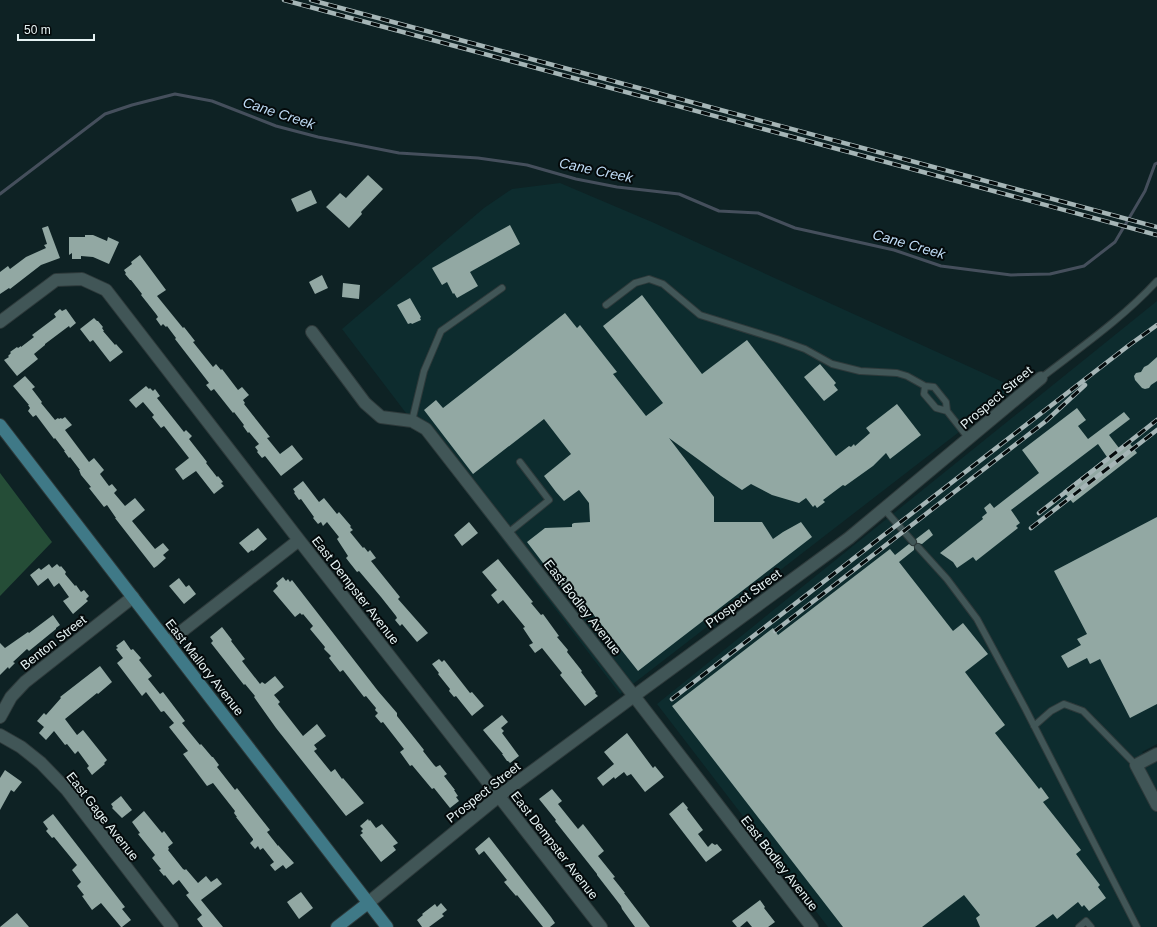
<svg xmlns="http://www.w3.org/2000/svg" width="1157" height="927" viewBox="0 0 1157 927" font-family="Arial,sans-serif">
<rect width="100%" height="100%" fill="#0e2224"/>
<!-- built -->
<path fill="#0d2c2e" d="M560,183L652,222L1016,388L620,694L342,329L484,208L512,189Z
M1157,301V744L1142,752L1150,761L1157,758V927H828L657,704Z"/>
<!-- green -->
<path fill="#254d37" d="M0,473L52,542L0,596Z"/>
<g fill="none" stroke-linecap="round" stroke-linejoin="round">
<!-- stream -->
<path stroke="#454f5c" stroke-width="3" d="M0,194L105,114L132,105L175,94L212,101L276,126L318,137L399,153L478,158L527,165L576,179L617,187L679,194L719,211L758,213L795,228L894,250L941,266L1011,275L1050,274L1084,266L1115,242L1145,191L1155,164L1157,163"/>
</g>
<!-- building -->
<path fill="#92a8a3" d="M368,175L383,189L361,212L362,214L349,228L326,207L340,193L346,198Z
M311,190L317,203L297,212L291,199Z
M510,225L520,244L470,272L478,286L457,298L454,293L453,294L447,282L442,285L432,268Z
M48,226L60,258L41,265L10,289L9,288L0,294V272L8,266L10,269L26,257L46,248L44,245L47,244L42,228Z
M85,235H93L107,241L108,237L119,242L109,264L93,257L81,256V259H72V253L69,255V237H85Z
M140,255L166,290L157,296L183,328L184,327L195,341L193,342L213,367L216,364L221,370L222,369L238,390L242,387L249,395L243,400L245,403L244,404L270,437L267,438L280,454L292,445L303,459L281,476L265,456L262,458L257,452L258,451L255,447L259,444L249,432L248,433L243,426L244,425L234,412L233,413L214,389L211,391L206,385L209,383L175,339L176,338L167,326L166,327L163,324L161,326L156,319L158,317L156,314L141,295L142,294L131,280H130L125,274L126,273L124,270L132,264L131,262Z
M322,275L328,288L315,294L309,282Z
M343,283L360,285L359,299L342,297Z
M642,295L702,374L747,340L836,456L849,446L851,447L854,444L855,446L870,433L866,428L897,404L921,435L890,459L886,453L873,466L845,486L843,485L823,500L825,502L817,508L815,505L813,507L806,498L799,503L772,495L751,484L742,490L721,476L669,438L714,497V522H762L773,539L783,532L801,522L812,537L638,671L582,600L575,605L527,542L545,528L572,527V524L574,523L590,522L589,503L579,490L564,501L556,492L544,476L571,454L544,419L473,474L424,410L436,400L443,408L565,313L577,328L580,325L617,372L613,374L646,416L663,403L603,326Z
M410,298L421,317L420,318L421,320L412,324L411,323L408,324L397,305Z
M60,309L62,311L66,309L76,323L70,328L69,326L45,344V345L34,354L38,359L17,376L4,360L9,357L8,356L11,353L10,352L17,347L18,348L21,346V347L34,337L32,335L56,317L54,314Z
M94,318L97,321H98L103,327L102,328L104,331H103L115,345L116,344L123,352L110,362L93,340L90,342L80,329Z
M1157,357V381L1151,385L1149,388L1145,389L1142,388L1135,380L1134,376L1136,373L1141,372L1144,367L1148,365Z
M820,364L836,383L834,385L838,390L824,401L804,377Z
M25,376L35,387L32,389L42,402L41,403L55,420L58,418L59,419L61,418L62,419L65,417L72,425L65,430L89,462L94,458L104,470L100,474L109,486L112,484L117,490L114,493L125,506L135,498L145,510L132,521L155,549L163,543L169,550L163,555L166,558L157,566L154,568L115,518H116L107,505L104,507L89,488L91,487L81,475L79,470H80L70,457L69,458L64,451H65L55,438L54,439L36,415L33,417L28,411L30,408L28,405H29L13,386Z
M146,386L149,389L150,388L153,391L155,389L160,396L157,398L184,432L186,430L192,436L189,439L207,462L206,463L217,477L218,476L223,482L221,483L224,486L214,494L196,471L183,480L175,469L189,458L164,426L161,428L152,417L154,415L143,402L136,408L129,400Z
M1077,408L1086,420L1078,426L1088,439L1124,412L1130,419L1109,435L1119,448L1128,441L1137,453L1073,503L1063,491L1107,457L1098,444L1011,510L1020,523L1016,526L1018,528L976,561L973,557L957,568L953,562L940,553L983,519L982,517L987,513L984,508L990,503L994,508L1039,473L1022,450Z
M303,481L319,502L324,498L337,514L339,512L351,526L350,527L353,530L350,532L363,548L364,547L368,552L370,550L376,558L371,561L400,597L398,599L428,633L417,642L402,624L400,626L395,620L397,618L396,616L381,597L359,571L357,572L346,558L348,556L337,539L339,537L327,522L323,526L321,522L318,524L313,518L314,517L301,499L299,500L294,493L295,492L293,489Z
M1157,517V704L1130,718L1100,659L1090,664L1087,658L1068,668L1061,656L1081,645L1077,639L1087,634L1054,571Z
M469,522L478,533L462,546L454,535Z
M258,528L267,539L253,551L252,550L248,553L239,543Z
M929,529L933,535L922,544L917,543L916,539Z
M909,544L914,546V550L899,562L953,631L963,623L988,654L965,672L1005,725L995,733L1039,789L1041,787L1049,798L1043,802L1081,850L1076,854L1100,885L1098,887L1106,898L1089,911L1084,905L1082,907L1078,902L1057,919L1053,914L1035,927H980L976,918L980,915L964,895L922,927H843L672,706L773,628L778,635L890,549L895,555Z
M498,559L533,602L531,603L541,615L543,614L559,636L557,637L568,650L567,652L582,671L581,672L596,692L595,693L598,696L585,706L560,675L562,673L542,648L535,653L529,645L533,643L523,628L525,627L503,600L498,604L491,595L497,590L482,572Z
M49,564L52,568L57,564L60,567L61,566L66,572L65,574L75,586L76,585L81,592L84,590L89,596L86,599L88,601L73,614L63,601L69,597L59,583L54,587L48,578L38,586L30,575L39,568L41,570Z
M283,577L286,581L288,579L290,582L292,580L378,691L397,713V716L424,750L423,751L434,765L436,767L440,765L447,774L444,776L455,790H454L458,796L456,797L459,801L450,808L434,788L432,789L412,765L410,766L400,752L404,749L383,722L381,723L375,716L378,713L375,710L376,708L366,696L364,697L343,670L340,672L329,658L331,656L324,649L325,647L310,629L313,626L303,614L302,615L300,613L295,617L273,591L278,586L276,583Z
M179,578L186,587L189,585L196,594L184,604L169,586Z
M53,615L60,625L56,628V629L29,651L27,649L13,662L15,663L9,669L8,667L0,675V643L5,648L28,632L29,633Z
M222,627L232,640L231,641L245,659L242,661L260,684L262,682L265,684L275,676L284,687L274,695L280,702L278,704L303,736L317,724L326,736L314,745L317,749L314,751L331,772L335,769L342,779L343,778L364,803L346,816L276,728L254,697L255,696L245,684L244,685L211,643L213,641L210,637Z
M124,640L131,650L133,649L141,658L139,660L152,676L148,679L160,694L163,692L185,721L182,723L200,745L201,744L212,757H213L219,765L217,767L235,790L237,788L270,830L267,832L278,846V845L294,863L286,869L283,865L275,871L270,865L274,862L263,848L260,850L258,846L255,849L250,843L253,840V839L236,817H237L234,813L235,811L213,783L207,786L183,754L188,751L169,727L174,723L164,711L161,712L146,692L142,696L117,663L123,658L116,649L118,648L116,646Z
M439,659L442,662L444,660L445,661L470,693L472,692L484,706L472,716L456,696L454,697L449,691L450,689L438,674L439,673L432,664Z
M100,666L112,682L98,694L97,693L65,719L77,735L83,730L107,760L104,763L105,764L92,775L87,768L89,766L78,751L75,754L67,744L65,745L54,731L46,740L39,733L44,727L37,721L44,713L46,715L61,698L60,697Z
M502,715L508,722L501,728L504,731L502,733L519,756L510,763L508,761H507L502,754H503L483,730Z
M627,733L653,768L655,766L664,777L645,792L631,774L627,776L624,772L615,779L614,777L603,786L597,778L614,764L604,752Z
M5,770L22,782L14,792L11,790L0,810V778Z
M552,789L562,801L558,804L578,829L583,824L604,851L598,856L615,877L613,878L625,893H624L650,927H635L622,909L621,906L597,875V874L555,821L556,820L539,799Z
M121,796L132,810L122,818L112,808L113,807L111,804Z
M683,802L688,808L687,809L703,830L698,834L708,847L712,843L715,845L717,844L722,850L706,862L669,814Z
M144,811L162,833L164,831L173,843L168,847L169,849L168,850L183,869L185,870L186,869L198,883L206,876L211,882L217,878L222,884L201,900L223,927H203L197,919L202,915L186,895L189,893L179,880L173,885L165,875L164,876L159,870L161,869L152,858L155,855L138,834L140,833L132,822Z
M53,814L125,907L122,909L131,920L122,927H121L101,903L92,910L82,896L84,895L77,886L81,882L72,870L77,865L54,837L52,838L46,831L48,829L43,822Z
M368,819L369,821L370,820L376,828L382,824L398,843L393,846L396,850L381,862L360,835L363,833L361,831L363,829L360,826Z
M489,837L551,917L555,923L550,927H543L517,895L516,896L504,882L507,880L488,856L484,851L479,855L475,849Z
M301,892L313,908L299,919L287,902Z
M760,900L765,907L764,908L775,922L768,927H752L747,921L740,927H737L732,921Z
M441,903L447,910L442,914L444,916L429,927H422L417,920L423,915L422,914L435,904L437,907Z
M17,913L29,927H0Z"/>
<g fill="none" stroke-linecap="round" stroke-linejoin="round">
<!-- lane casing -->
<g stroke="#2e3a3b" stroke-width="8">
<path id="lane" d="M606,305L635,283L649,279L663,284L700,315L777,339L805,349L832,364L860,371L897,373L907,376L925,386L934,387L946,402L947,411L969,439
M1041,378C1081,347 1123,318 1157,281
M925,386L924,394L936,408L947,411
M412,421L424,371L441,331L502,288
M884,509L913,542
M508,533L549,500L520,462
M918,547L947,579L977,619L1025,708L1137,927
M1034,726L1051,711L1064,704L1083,711L1136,765
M1079,927L1086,921L1091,927"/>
</g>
<!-- street casing -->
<g stroke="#2e3a3b" stroke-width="14">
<path id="street" d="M0,322L56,280L82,279L106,290L299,540L601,927
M312,332L365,403L381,417L412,421L426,429L634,696L812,927
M168,642L299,540
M0,717L11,697L25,682L133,597
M0,735L21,747L41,763L67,790L172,927
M1157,754L1136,765L1157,805
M368,903L499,796L634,696L849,538L1041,378"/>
</g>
<!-- secondary casing -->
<g stroke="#2e3a3b" stroke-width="14">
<path id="secondary" d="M0,425L387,927
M337,927L368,903"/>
</g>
<!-- lane -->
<use href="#lane" stroke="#415657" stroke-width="6"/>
<!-- street -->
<use href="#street" stroke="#415657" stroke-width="12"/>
<!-- secondary -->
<use href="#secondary" stroke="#3f7987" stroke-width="12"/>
<!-- rail casing -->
<g stroke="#a5b5b6" stroke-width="4.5">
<path id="rail" d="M284,0L1157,235
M311,0L1157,227
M1039,513L1157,420
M1031,528L1157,430
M775,631L1046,421L1085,385
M672,699L1128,346L1157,325"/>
</g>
<!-- rail -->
<use href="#rail" stroke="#040a0b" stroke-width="3" stroke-dasharray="9" stroke-linecap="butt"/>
</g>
<g text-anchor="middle" stroke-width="4" stroke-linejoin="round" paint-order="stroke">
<!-- street labels -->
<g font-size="13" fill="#e5f2f3" stroke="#040a0b">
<text transform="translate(996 397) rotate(-40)" y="5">Prospect Street</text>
<text transform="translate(356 590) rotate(52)" y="5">East Dempster Avenue</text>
<text transform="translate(743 598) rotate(-36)" y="5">Prospect Street</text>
<text transform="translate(583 607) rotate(52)" y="5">East Bodley Avenue</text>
<text transform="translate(53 642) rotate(-38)" y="5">Benton Street</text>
<text transform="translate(205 667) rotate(52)" y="5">East Mallory Avenue</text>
<text transform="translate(483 792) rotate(-38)" y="5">Prospect Street</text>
<text transform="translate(103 816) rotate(52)" y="5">East Gage Avenue</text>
<text transform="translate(555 845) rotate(52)" y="5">East Dempster Avenue</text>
<text transform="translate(780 863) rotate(52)" y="5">East Bodley Avenue</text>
</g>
<!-- water labels -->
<g font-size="14" font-style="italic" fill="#bfdbf5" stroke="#040a0b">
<text transform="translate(279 113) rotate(18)" y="5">Cane Creek</text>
<text transform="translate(596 170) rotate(12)" y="5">Cane Creek</text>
<text transform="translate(909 244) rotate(16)" y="5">Cane Creek</text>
</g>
</g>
<!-- scale -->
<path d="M18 34v6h76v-6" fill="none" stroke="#e5f2f3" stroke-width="2"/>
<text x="24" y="34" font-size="12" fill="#e5f2f3" stroke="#040a0b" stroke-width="3" paint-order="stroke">50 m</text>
</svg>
